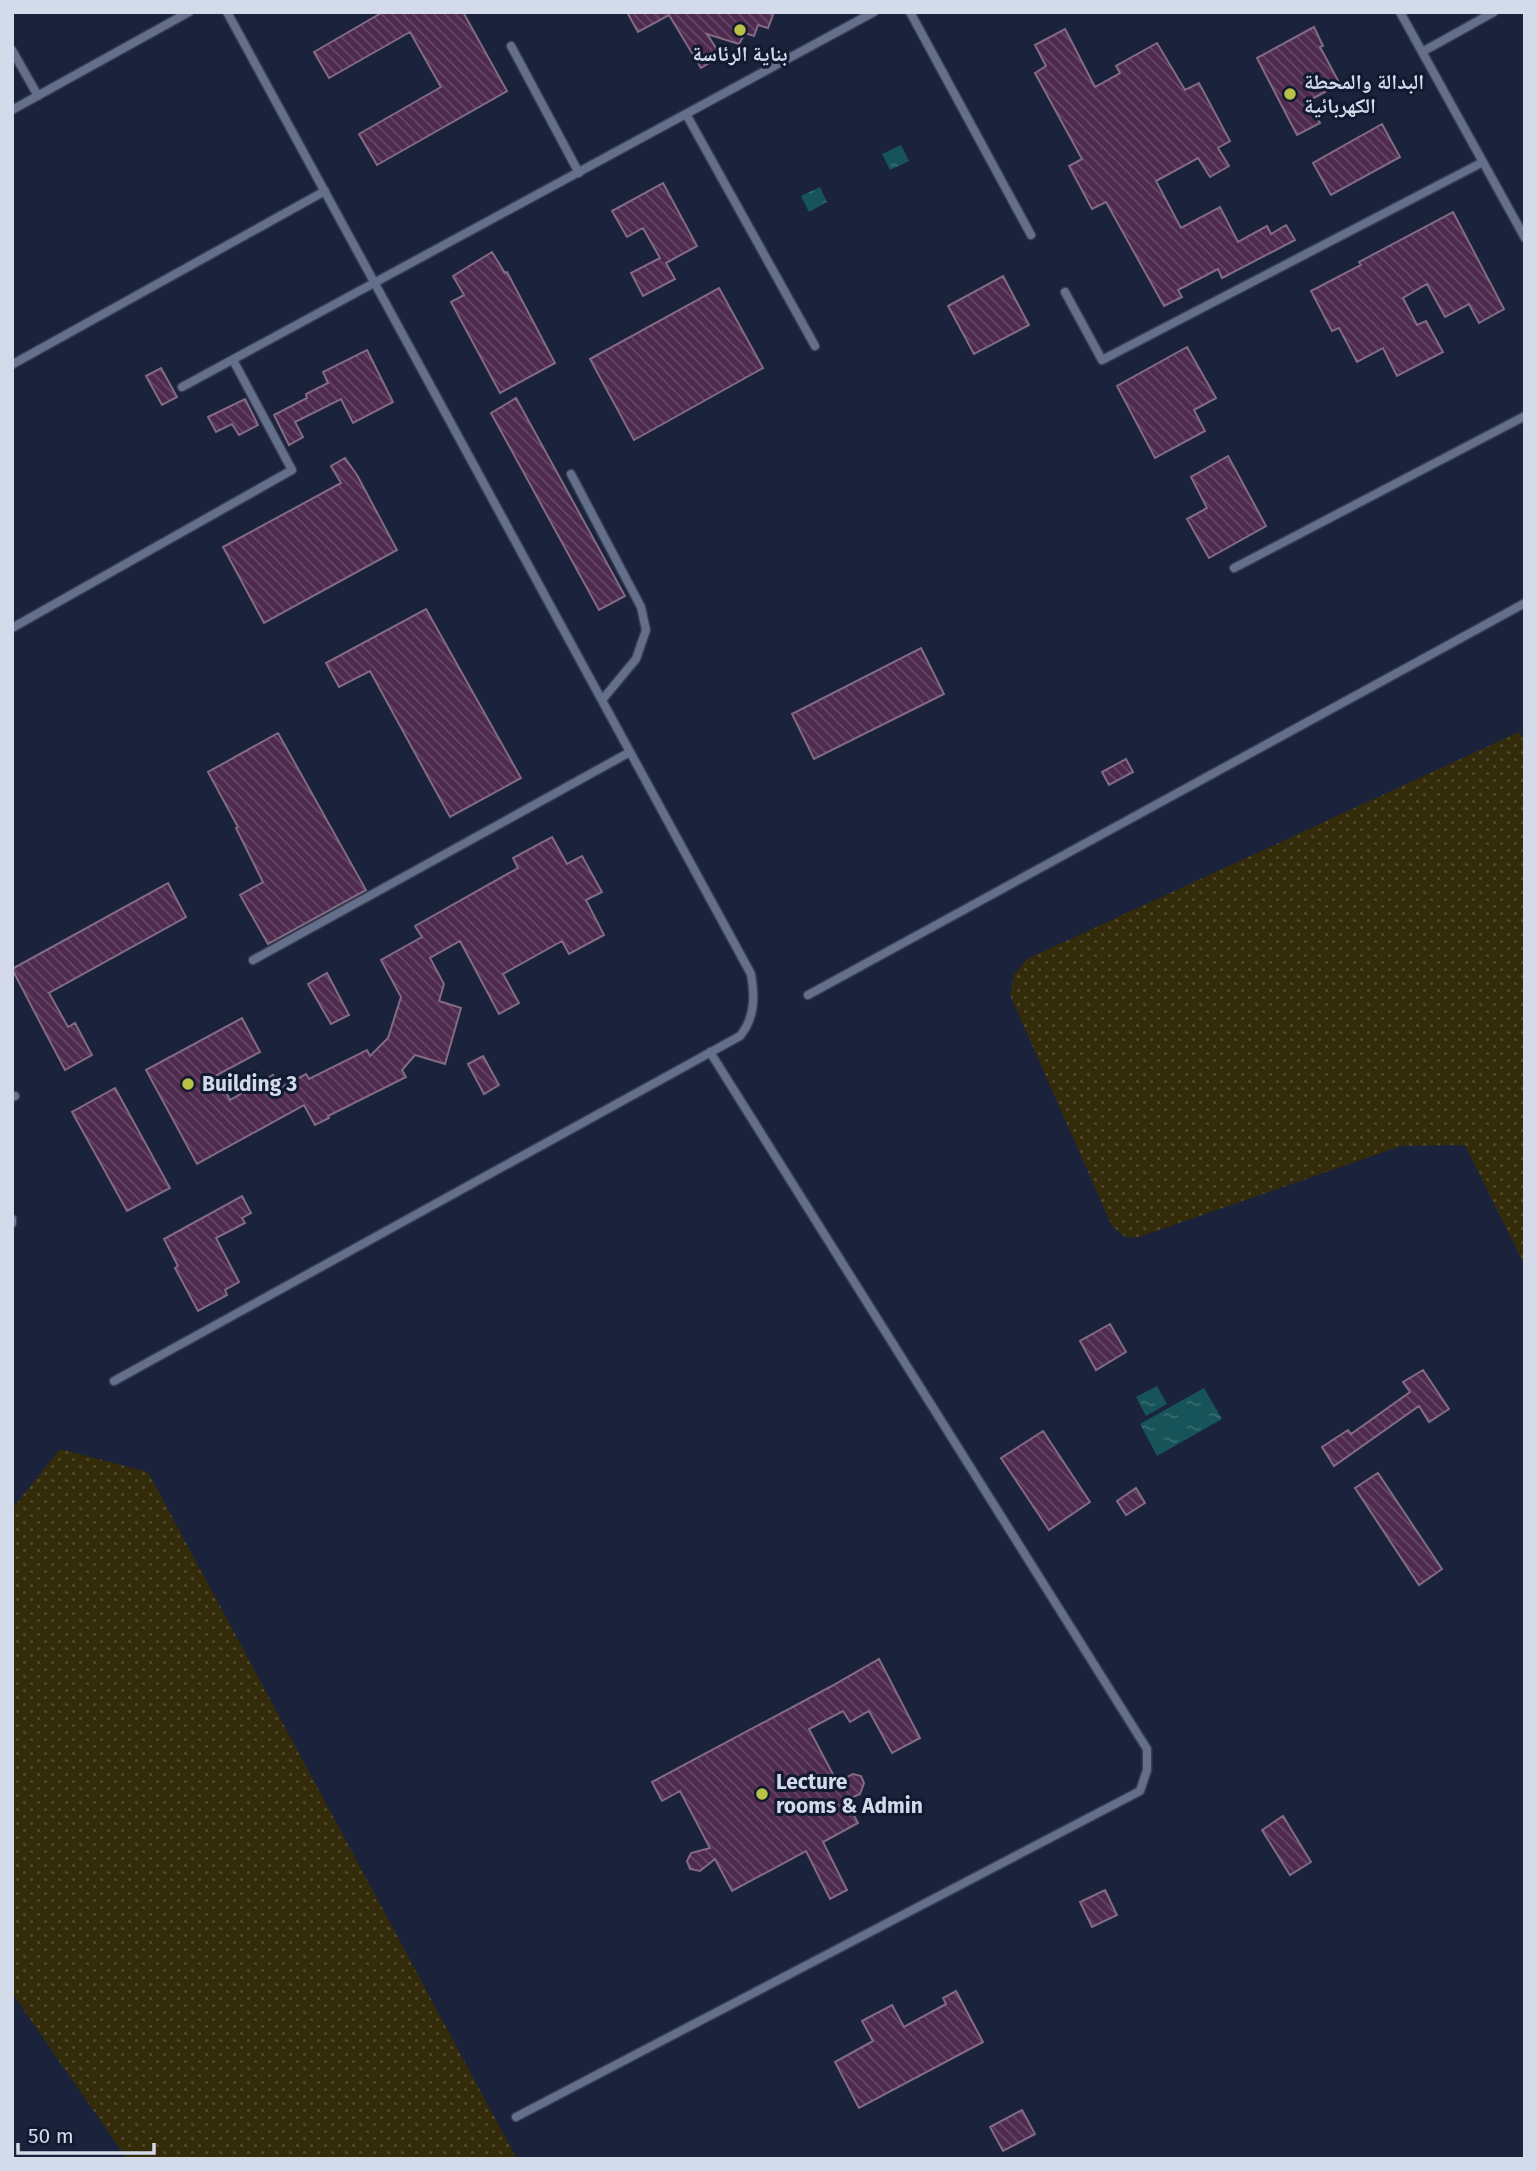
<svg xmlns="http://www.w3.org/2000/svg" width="1537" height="2171" viewBox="0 0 1537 2171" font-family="'Fira Sans','Noto Naskh Arabic',sans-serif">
<defs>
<pattern id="sand-dots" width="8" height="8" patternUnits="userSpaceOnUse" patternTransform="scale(1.75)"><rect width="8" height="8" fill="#332b0a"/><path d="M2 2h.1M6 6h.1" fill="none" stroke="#50492e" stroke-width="1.8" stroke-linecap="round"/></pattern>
<pattern id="water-ripples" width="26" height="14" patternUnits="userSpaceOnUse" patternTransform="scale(1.75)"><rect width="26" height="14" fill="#175459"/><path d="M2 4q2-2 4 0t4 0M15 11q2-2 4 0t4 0" fill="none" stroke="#386c71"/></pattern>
<pattern id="building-back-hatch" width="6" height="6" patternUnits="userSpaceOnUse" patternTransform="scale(1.75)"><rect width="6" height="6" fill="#4d2a4e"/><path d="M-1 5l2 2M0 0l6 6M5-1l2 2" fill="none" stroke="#664868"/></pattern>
</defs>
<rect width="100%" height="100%" fill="#1a233b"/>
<!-- sand -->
<path fill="url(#sand-dots)" d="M1519,732L1525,743V1266L1465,1145L1401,1146L1139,1237H1125L1112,1226L1010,995L1014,975L1027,959Z
M60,1449L148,1472L517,2159H127L12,1993V1509Z"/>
<!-- water -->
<path fill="url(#water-ripples)" d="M901,145L909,161L890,170L882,154Z
M820,187L827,202L809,212L801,196Z
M1157,1386L1167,1404L1146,1416L1136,1397Z
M1204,1388L1222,1419L1157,1456L1140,1424Z"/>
<!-- building -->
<path fill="url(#building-back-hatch)" stroke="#836b83" stroke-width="2" d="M383,12H463L507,91L377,165L359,134L441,87L410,32L329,78L314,52Z
M627,12H774L768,28L758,25L754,36L745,33L739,44L707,34L721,56L701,68L669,15L638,32Z
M1314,27L1323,46L1320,47L1340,84L1308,101L1320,123L1297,135L1257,58Z
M1065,29L1095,87L1120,73L1116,66L1157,43L1185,90L1199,83L1230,141L1218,148L1229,166L1210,177L1198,158L1156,181L1181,228L1220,207L1238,242L1267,226L1271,234L1286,225L1295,240L1222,278L1218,269L1178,290L1182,297L1164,306L1106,202L1092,209L1069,166L1082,159L1035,73L1046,66L1035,45Z
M1382,124L1400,157L1331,195L1313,163Z
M663,183L697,246L666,263L675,279L643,296L631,273L660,258L643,228L627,237L612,211Z
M1453,212L1504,309L1479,323L1469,304L1445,317L1427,284L1403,298L1417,325L1426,321L1443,352L1397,376L1383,348L1357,362L1339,328L1332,331L1311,291L1361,265L1359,262Z
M492,252L505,273L507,272L555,363L500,393L451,302L464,295L453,276Z
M1003,276L1029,325L974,354L948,306Z
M719,288L763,368L634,440L590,359Z
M1187,347L1216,398L1194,410L1205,431L1155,458L1117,386Z
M367,350L393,402L353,423L341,399L295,422L303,437L289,445L274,415L307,398L306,394L328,383L323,372Z
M161,368L177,397L162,405L146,376Z
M516,398L625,596L599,610L491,413Z
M245,399L258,425L239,435L232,424L216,432L208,417Z
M1228,456L1266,526L1209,558L1187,519L1207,508L1191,477Z
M345,458L357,475L397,550L264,623L223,547L341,483L331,466Z
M426,609L521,778L450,817L370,671L339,687L326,663Z
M921,648L944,694L814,759L792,714Z
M278,733L366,890L268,944L240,895L263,882L236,828L238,827L208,772Z
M1126,759L1133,772L1109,785L1102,772Z
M552,837L567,864L582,856L602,892L586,900L604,935L569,954L562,941L503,974L519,1003L499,1014L460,941L430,958L444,984L439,1001L461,1008L445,1064L415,1055L402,1070L406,1077L328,1116L329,1118L315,1125L304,1105L197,1164L146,1070L242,1018L260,1052L217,1075L230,1100L273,1075L280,1088L306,1074L309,1079L367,1050L370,1056L388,1038L401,997L381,960L422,937L415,926L518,868L513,858Z
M168,883L186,917L49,993L68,1027L75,1023L92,1055L65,1070L12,969Z
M327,973L349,1015L331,1024L308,984Z
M483,1056L499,1085L484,1094L468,1064Z
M115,1088L170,1188L127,1211L72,1112Z
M242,1196L251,1213L242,1218L245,1223L216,1238L239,1282L225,1290L227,1295L198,1311L175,1268L178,1266L164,1239Z
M1110,1324L1126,1352L1096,1370L1080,1341Z
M1423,1370L1449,1409L1429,1422L1419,1406L1334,1466L1322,1447L1348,1430L1351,1434L1410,1392L1403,1382Z
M1043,1431L1090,1502L1049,1530L1001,1458Z
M1378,1473L1442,1569L1419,1585L1355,1488Z
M1136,1488L1145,1503L1126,1515L1117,1501Z
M879,1659L920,1738L892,1753L869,1711L850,1722L843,1711L809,1729L837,1782L853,1774L861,1776L864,1783L860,1794L846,1800L858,1823L823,1842L847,1890L830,1899L806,1851L732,1891L715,1859L700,1871L690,1869L687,1861L691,1853L710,1848L680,1791L662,1801L652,1782L830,1687Z
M1283,1816L1311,1862L1290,1875L1262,1830Z
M1105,1890L1117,1915L1092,1927L1080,1902Z
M956,1991L983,2042L859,2108L835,2062L873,2041L862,2021L892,2005L904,2027L946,2004L943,1998Z
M1022,2110L1035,2134L1003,2151L990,2127Z"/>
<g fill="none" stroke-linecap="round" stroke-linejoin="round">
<!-- service casing -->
<g stroke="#363d51" stroke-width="11">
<path id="service" d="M910,12L1031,235
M1400,12L1525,238
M511,46L579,173
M12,50L38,96
M1422,52L1494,12
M12,110L189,12
M686,114L815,346
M1065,292L1102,360L1483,162
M13,364L325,191
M182,387L874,12
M571,474L641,607L646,630L636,659L602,700
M1234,568L1525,416
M12,628L292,470L233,360
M253,960L630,752
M808,995L1525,603
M12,1097L15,1096
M12,1219V1223
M114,1381L740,1036C755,1018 755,996 751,974L227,12
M516,2117L1140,1791L1147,1770V1749L710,1052"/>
</g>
<!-- service -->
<use href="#service" stroke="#646f8b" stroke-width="8"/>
</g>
<!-- markers -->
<g fill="#b9c046" stroke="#111a30" stroke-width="2.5">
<circle cx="740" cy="30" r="7"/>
<circle cx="1290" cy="94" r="7"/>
<circle cx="188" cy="1084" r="7"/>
<circle cx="762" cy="1794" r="7"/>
</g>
<g text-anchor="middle" stroke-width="6" stroke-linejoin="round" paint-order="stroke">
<!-- poi labels -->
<g font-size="21" font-weight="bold" fill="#d3daea" stroke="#111a30" text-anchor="start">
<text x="740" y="61" text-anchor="middle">بناية الرئاسة</text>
<text x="1304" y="89">البدالة والمحطة<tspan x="1304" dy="24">الكهربائية</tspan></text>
<text x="202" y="1091">Building 3</text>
<text x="776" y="1789">Lecture<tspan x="776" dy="24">rooms &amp; Admin</tspan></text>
</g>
</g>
<!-- border -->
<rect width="1537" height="2171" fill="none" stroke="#d3daea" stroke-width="28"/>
<!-- scale -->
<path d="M18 2143v10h136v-10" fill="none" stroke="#d3daea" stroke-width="3.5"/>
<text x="28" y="2143" font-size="21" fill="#d3daea" stroke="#111a30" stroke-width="5" paint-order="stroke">50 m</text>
</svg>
